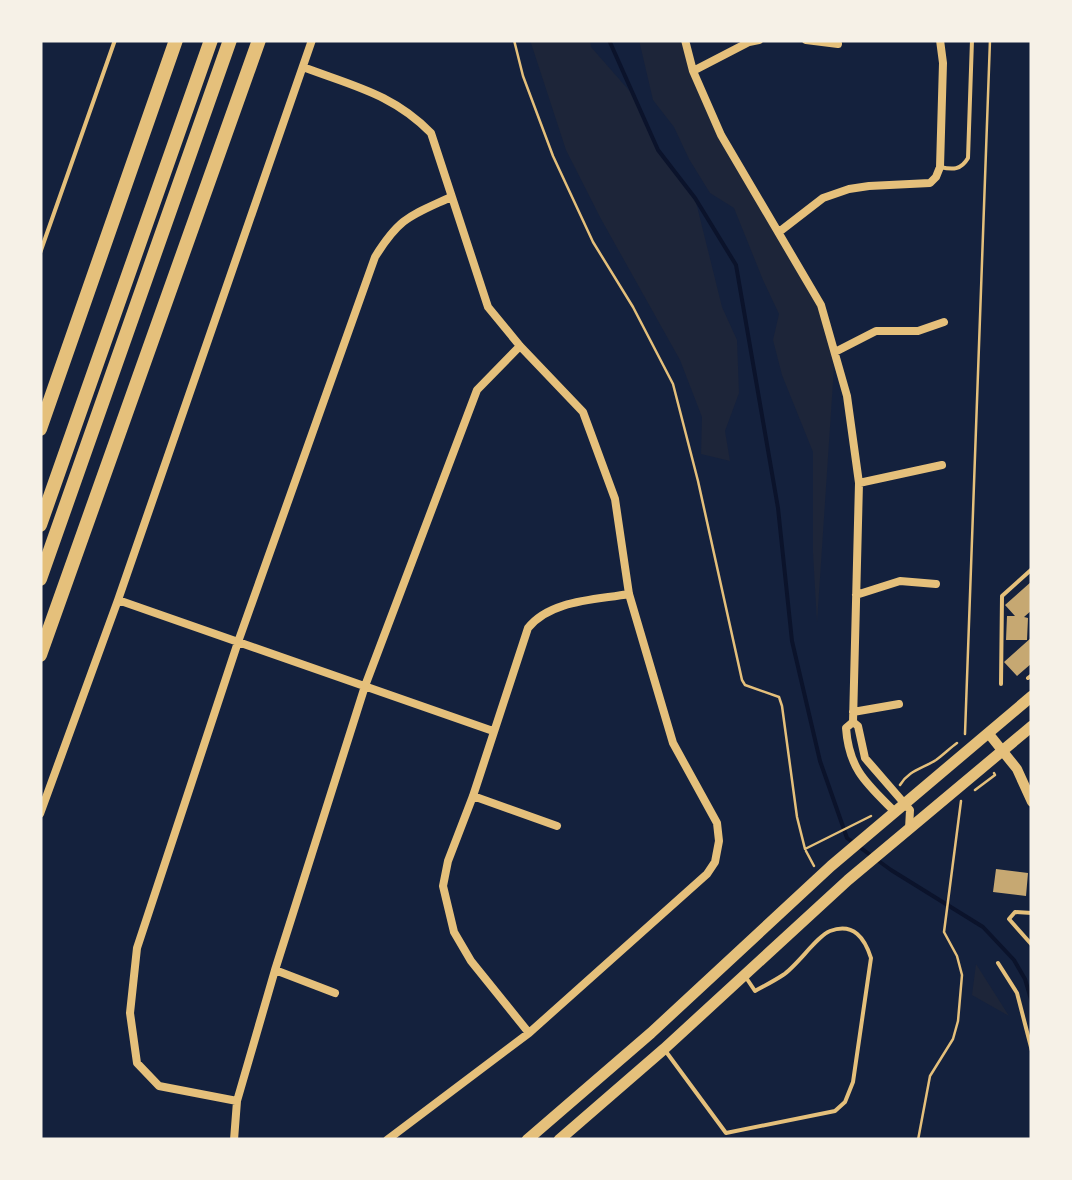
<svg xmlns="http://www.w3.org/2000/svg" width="1072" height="1180" viewBox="0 0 1072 1180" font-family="Ubuntu,sans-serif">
<rect width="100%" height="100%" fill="#14213d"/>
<!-- green -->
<path fill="#1d2539" d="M530,40H590L591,47L634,96L658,150L695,198L722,307L737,340L739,393L725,431L730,461L701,454L702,417L680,360L601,219L566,150Z
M639,40H685L721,135L821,305L835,352L817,623L813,553V452L782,375L773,340L779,314L763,280L734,208L710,193L689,159L674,127L653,100Z
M976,964L1009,1016L972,995Z"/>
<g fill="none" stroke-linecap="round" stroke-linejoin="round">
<!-- stream -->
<path stroke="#0b132b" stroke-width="4" d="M609,40L658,150L695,198L736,265L778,508L792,641L820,761L847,838L891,870L983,927L1014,960L1025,979L1032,1003"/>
</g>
<!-- building -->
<path fill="#c6a872" d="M1032,581V610L1024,617L1028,618L1027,640H1006L1007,616H1015L1005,605Z
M1032,637V663L1017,676L1004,662Z
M996,869L1028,873L1026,896L993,892Z"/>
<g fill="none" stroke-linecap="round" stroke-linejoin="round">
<!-- path -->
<path stroke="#e5c07b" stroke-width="2.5" d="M514,40L523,76L553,156L593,242L633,307L673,384L698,481L742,680L745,685L779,697L782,706L797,817L805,849L871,816
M965,734L990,40
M900,785C909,770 922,769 936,760C943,755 950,748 957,743
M975,790L995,775L994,773
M806,851L814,866
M918,1140L930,1076L953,1039L958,1021L962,975L957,956L944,932L961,801"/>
<!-- service -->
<path stroke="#e5c07b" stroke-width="4" d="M940,167C953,170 961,170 968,158L972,40
M40,253L115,40
M1028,678L1032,675
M1001,684L1002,596L1032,569
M1032,913L1015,912L1009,919L1032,945
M998,963L1017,993L1032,1051
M667,1053L726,1133L835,1111L845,1102L853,1082L871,958C865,939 854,922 830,931C817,936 797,966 783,975C774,981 764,986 755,991L747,979"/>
<!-- minor -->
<path stroke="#e5c07b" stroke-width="8" d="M685,40L693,71L721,135L821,305L847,396L859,483L853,722L846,728C849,770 867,784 895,812
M806,40L838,44
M303,67C353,86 393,94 431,133L488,307L520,346L583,412L615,499L629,594L673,743L717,823L719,841L715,862L707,874L529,1033L387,1140
M693,71L749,42L759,40
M779,232L823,198L849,189L869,186L930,183L936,177L940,167L943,63L940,40
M835,352L876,331H918L944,322
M859,483L942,465
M856,595L900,581L936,584
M118,600L493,731
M853,712L899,704
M853,722L858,726L865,758L910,810L909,829
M473,796L557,826
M40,814L118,600L312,40
M275,970L335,993
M529,1033L471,961L454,932L443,886L448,861L473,796L528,628C550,600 595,600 629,594
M237,1101L159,1086L137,1063L130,1013L137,948L238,642L375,257C400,217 410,216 451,197
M234,1140L237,1101L275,970L365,686L477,390L520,346"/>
<!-- tertiary -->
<path stroke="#e5c07b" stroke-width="10" d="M989,734L1017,769L1032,802"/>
<!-- secondary -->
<path stroke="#e5c07b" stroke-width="11" d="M527,1140L651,1033L831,866L1032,696
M559,1140L664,1049L848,880L1032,726"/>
<!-- motorway -->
<path stroke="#e5c07b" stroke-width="14" d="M40,429L176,40
M40,525L211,40
M40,579L230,40
M40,655L259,40"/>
</g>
<!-- border -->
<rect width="1072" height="1180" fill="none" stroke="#f6f1e7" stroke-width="85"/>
</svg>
